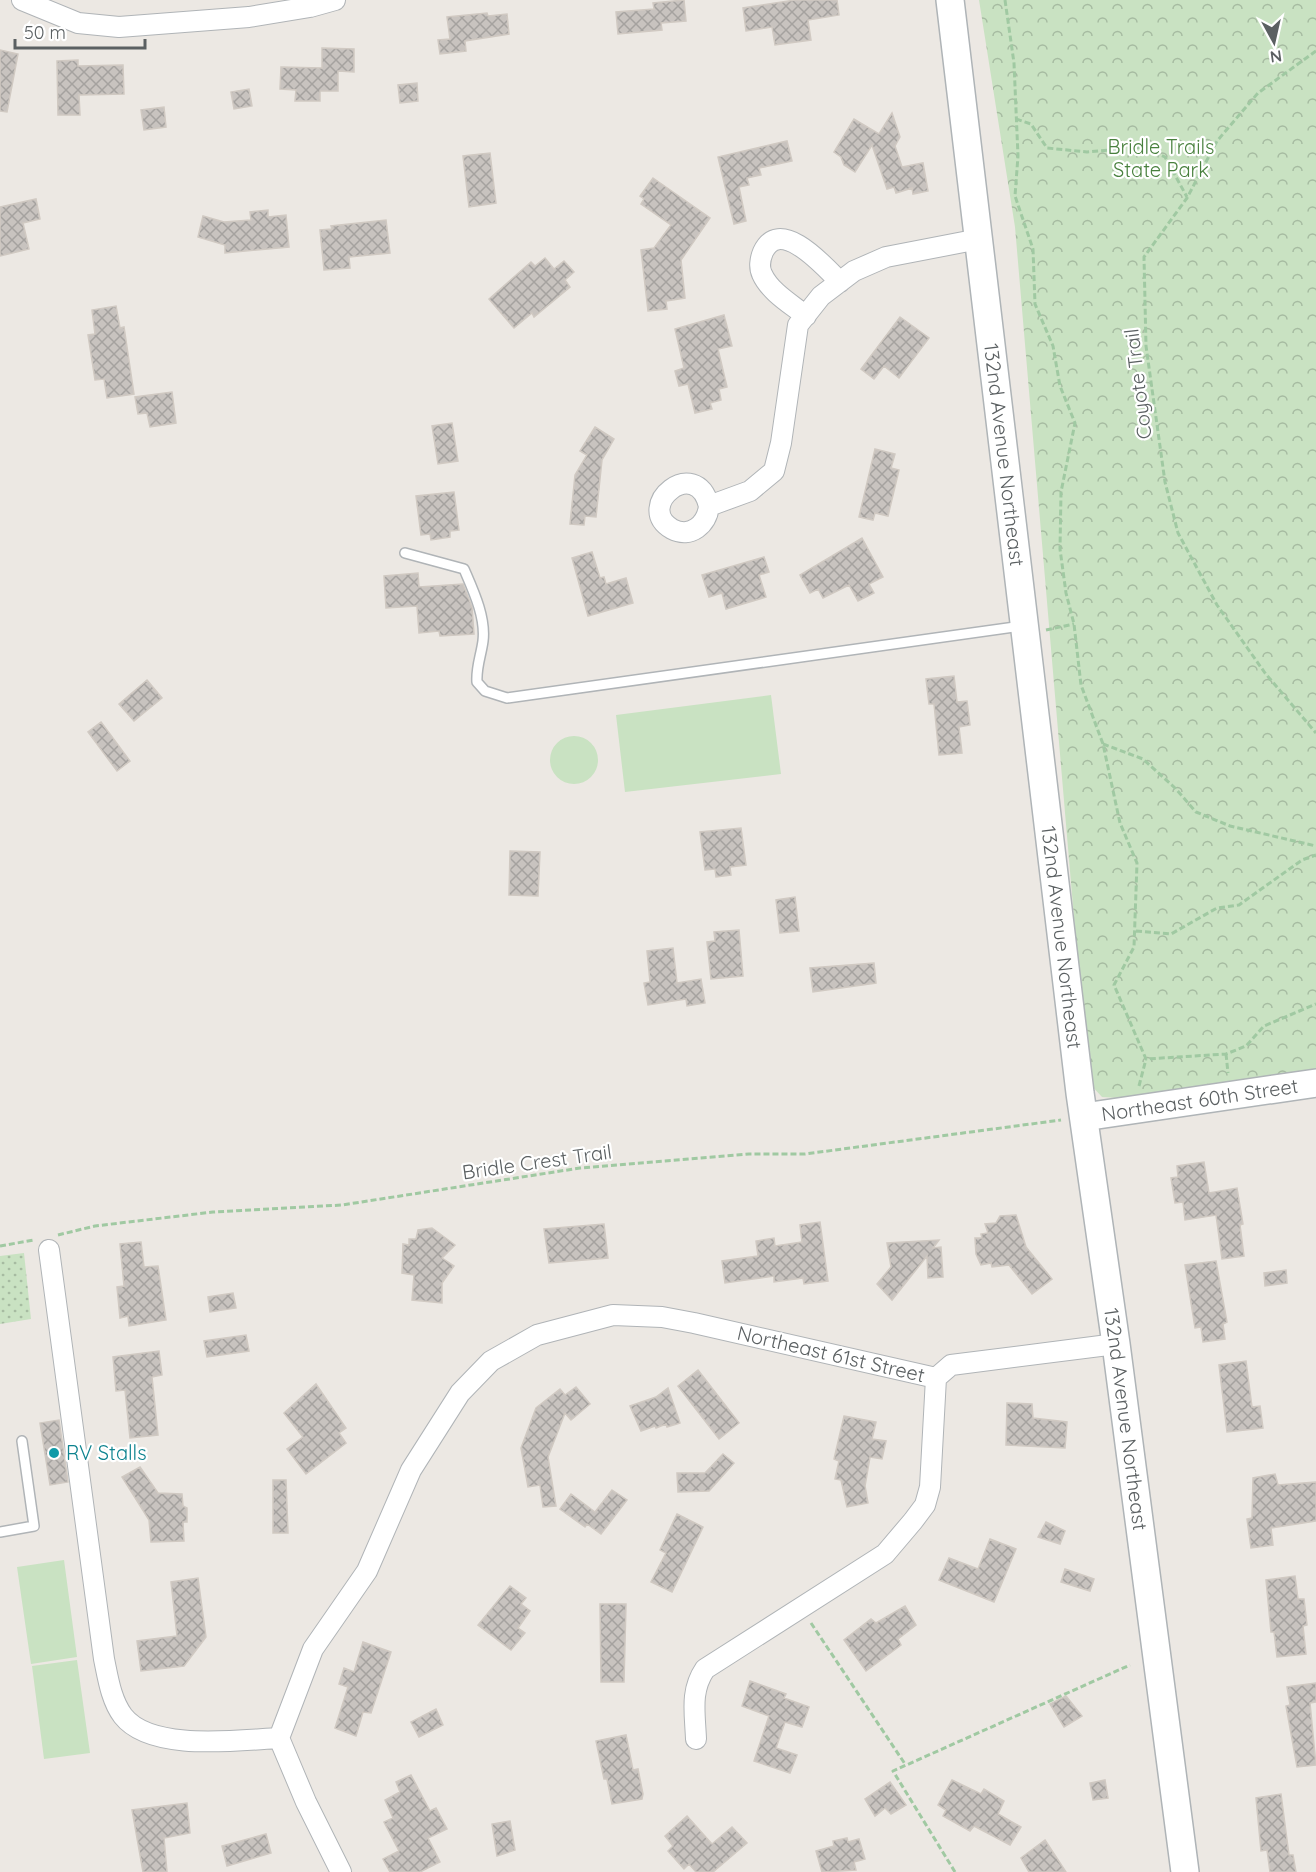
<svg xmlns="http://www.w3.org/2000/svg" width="1316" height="1872" viewBox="0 0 1316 1872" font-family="Quicksand,sans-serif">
<defs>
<pattern id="park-crowns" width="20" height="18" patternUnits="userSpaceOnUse" patternTransform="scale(1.5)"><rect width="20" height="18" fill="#c9e2c2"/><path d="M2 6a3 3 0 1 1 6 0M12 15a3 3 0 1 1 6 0" fill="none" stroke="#a6bba1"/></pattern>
<pattern id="garden-dots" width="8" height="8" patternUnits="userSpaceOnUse" patternTransform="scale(1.5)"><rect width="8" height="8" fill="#c9e2c2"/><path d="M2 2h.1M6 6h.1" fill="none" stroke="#a6bba1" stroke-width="1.8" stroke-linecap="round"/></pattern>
<pattern id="building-cross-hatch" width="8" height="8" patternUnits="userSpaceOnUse" patternTransform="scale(1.5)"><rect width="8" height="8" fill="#c8c3bf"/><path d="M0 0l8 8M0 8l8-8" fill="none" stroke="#a5a29f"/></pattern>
</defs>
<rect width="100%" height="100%" fill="#ece8e3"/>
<!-- grass -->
<path fill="#c9e2c2" d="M771,695L781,774L625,792L616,715Z
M550 760a24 24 0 1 1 48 0a24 24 0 1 1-48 0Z
M64,1560L77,1657L31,1664L17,1567Z
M77,1660L90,1753L44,1759L32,1666Z"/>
<!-- park -->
<path fill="url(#park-crowns)" d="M979,0H1316V1071L1118,1098L1102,1097L1088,1082L1015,227Z"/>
<!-- garden -->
<path fill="url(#garden-dots)" d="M24,1253L31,1319L0,1324V1256Z"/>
<!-- building -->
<path fill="url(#building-cross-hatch)" stroke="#d0c9c2" stroke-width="1.5" d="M684,0L686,21L661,23L662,30L618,34L616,12L654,9L653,3Z
M795,0H837L839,15L808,20L811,40L775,45L772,27L746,31L743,8Z
M487,13L488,16L507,14L509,34L465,41L466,51L440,54L438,40L450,39L447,17Z
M322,48L354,49V72L338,71V91H320V101H295L296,90L280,89L281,67L322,68Z
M0,50L18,54L7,112L0,111Z
M78,60V66L123,65L124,94L79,95L80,115H58L57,61Z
M417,83L418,101L400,103L398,85Z
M249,89L252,106L234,109L231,92Z
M164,107L166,127L144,130L141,110Z
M892,113L900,137L895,146L902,167L923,163L928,191L913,194L912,188L896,193L894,187L887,189L872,145L855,172L844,165L841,157L834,152L854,119L879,134Z
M787,141L792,161L759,168L761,175L747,178L749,185L739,187L746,221L734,224L718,157Z
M490,153L496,203L469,207L463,156Z
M653,178L710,218L681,260L685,298L666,301L667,309L648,311L641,250L654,248L671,225L641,204L644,199L640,196Z
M36,199L40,219L23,223L29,249L0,256V207Z
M268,210V217L286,215L289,247L225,253V245L198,237L203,216L224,222L251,220L250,212Z
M386,220L390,253L349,257L350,268L324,270L320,230L332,229L331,226Z
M545,258L554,269L564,261L574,272L565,280L570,287L534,317L532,313L514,328L489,299L531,262L535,266Z
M116,306L120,328L124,327L134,394L107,398L104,379L95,380L88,335L95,334L92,310Z
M724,315L732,346L718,349L727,387L719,389L721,400L710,403L712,409L695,413L688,384L679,386L675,371L684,368L675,329Z
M900,317L929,338L899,378L884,366L874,379L861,369Z
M172,392L176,423L150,427L147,413L138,414L135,397Z
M452,423L458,461L438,464L432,426Z
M595,427L614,439L602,460L596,517L585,516L584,525L570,524L575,475L587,455L580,451Z
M875,449L895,454L891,468L899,470L888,516L875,513L873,520L859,517Z
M454,492L459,530L450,531V537L431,540L430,534L421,535L416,496Z
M862,538L883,577L869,584L874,593L858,601L849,585L823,598L818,589L810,593L800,575Z
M592,552L600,578L604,577L606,584L626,578L633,603L588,616L572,558Z
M764,557L769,572L759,575L766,597L726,609L722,593L709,597L702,575Z
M418,573L419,587L463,584L472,607L474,634L440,636L439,631L419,633L417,606L386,608L384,576Z
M954,676L957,702L967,701L970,725L959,727L962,753L939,755L934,704H929L926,679Z
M147,680L162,698L134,721L119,704Z
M101,722L130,761L117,771L88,732Z
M741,828L746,865L730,867L731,875L716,877L715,869L705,870L700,832Z
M510,851L540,852L538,896L509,895Z
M795,897L799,931L780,933L776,900Z
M739,930L743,976L711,979L707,942L715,941L714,932Z
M673,948L677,983L701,979L705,1003L687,1006L686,999L648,1005L644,983L650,982L647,951Z
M874,963L876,983L813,992L810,968Z
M1204,1162L1209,1193L1237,1188L1243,1224L1240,1225L1244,1256L1222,1259L1216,1215L1185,1220L1183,1202L1175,1203L1171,1178L1178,1177L1177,1166Z
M1016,1215L1026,1247L1052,1279L1032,1294L1009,1265L992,1267L991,1263L981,1265L976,1254L975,1238H982L981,1234L988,1233L985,1224L996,1223L1000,1216Z
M820,1222L828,1281L804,1284L803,1278L774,1282V1276L725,1283L722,1261L758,1256L756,1241L774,1238L775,1246L802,1242L800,1225Z
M604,1224L608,1258L549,1263L544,1229Z
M432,1228L455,1245L442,1258L454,1266L442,1283V1303L412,1300L414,1275L402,1273L403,1244L409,1245V1239H416L418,1230Z
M939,1240L933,1248L941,1247L943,1277L928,1278L927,1256L892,1300L877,1284L891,1267L887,1243Z
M141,1242L144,1267L158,1266L166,1320L129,1326L128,1316L120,1318L117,1287L124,1286L120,1244Z
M1216,1261L1227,1322L1223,1324L1225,1339L1203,1342L1201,1327L1195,1328L1185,1265Z
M1286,1270L1287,1283L1265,1286L1264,1273Z
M233,1293L236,1308L210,1312L208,1297Z
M246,1335L249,1351L207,1357L204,1341Z
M159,1351L162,1375L152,1377L158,1435L130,1438L125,1390L116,1391L113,1357Z
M1246,1361L1252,1407L1260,1406L1263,1428L1227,1432L1219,1365Z
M698,1370L739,1423L719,1439L678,1386Z
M316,1384L346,1428L339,1433L346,1443L306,1474L287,1449L303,1437L284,1413Z
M576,1387L590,1404L571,1420L565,1413L548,1457L556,1506L543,1507L540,1485L528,1487L521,1448L536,1408L560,1389L565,1395Z
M668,1388L680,1423L667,1427L666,1424L656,1428L655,1426L641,1431L630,1406L656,1397Z
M1007,1403L1032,1404L1033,1418L1067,1422L1065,1448L1006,1445Z
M844,1416L876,1422L872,1439L886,1441L882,1459L870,1457L865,1486L868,1503L847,1507L841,1480L835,1479L839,1461L834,1459Z
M59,1420L68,1482L50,1485L40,1423Z
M723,1454L734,1463L709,1491L678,1492L677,1473H705Z
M140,1467L158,1493L182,1494L183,1506L187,1508V1522H183L184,1541L151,1542L149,1520L122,1477Z
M1275,1474L1278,1485L1316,1482V1521L1271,1528L1273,1545L1251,1548L1247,1519L1252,1518L1253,1478Z
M273,1480H286L288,1533H273Z
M612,1490L627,1500L601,1534L587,1524L585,1527L560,1509L571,1494L595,1512Z
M677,1514L703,1527L672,1592L651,1582L666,1553L660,1550Z
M1046,1522L1065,1531L1060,1544L1038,1537Z
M990,1539L1016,1549L994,1602L939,1580L949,1558L978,1569Z
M1065,1569L1094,1579L1090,1591L1061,1582Z
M1295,1576L1298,1599H1304L1307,1625L1303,1626L1306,1654L1277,1657L1274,1632H1271L1266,1580Z
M198,1578L206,1637L184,1666L141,1671L137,1641L177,1636L171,1582Z
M510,1586L526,1598L521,1604L530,1611L518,1628L525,1633L511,1650L478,1625Z
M600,1604H626L624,1682H601Z
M905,1606L916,1625L898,1639L901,1645L866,1671L844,1640L871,1619L876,1623Z
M363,1642L391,1652L371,1713L363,1712L356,1736L335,1728L348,1687L339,1684L344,1668L354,1672Z
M750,1681L786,1694L784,1698L809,1707L802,1727L785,1722L776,1748L797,1755L790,1773L754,1761L769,1716L742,1706Z
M1316,1683V1702L1310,1703L1316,1765L1297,1767L1286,1706L1290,1705L1287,1687Z
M1066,1696L1082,1716L1064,1727L1050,1704Z
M436,1709L443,1725L419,1737L411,1722Z
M626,1735L633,1770L638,1769L643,1794L642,1799L612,1804L607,1779H604L596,1741Z
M411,1775L430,1811L436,1808L447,1829L428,1838L440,1862L420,1872H390L383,1859L399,1851L384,1822L393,1818L385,1800L400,1792L396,1782Z
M952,1780L981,1794L984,1789L1004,1801L998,1814L1021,1827L1010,1845L974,1826L970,1831L943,1816L946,1810L938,1805Z
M1105,1780L1108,1798L1093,1800L1090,1783Z
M890,1782L906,1805L891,1814L885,1808L875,1816L865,1799Z
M1281,1794L1289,1855H1293L1296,1872H1270L1267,1850L1261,1851L1256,1798Z
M187,1803L190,1833L164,1838L167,1872H143L132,1810Z
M687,1816L712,1844L732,1827L747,1843L713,1872H696L689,1864L684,1869L668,1851L673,1846L665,1836Z
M510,1821L515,1850L497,1856L492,1824Z
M266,1834L271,1853L227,1866L222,1846Z
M847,1838L848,1842L859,1839L865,1859L854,1862L856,1870L822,1872L816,1851L834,1846L833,1841Z
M1045,1840L1066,1872H1029L1021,1858Z"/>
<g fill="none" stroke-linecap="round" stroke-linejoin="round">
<!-- lane casing -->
<g stroke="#b0b4b7" stroke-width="12">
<path id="lane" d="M405,553L464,569C473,590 486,617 483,641C481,656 476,667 477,682L485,691L507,698L1022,626
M0,1532L34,1526L22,1441"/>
</g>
<!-- street casing -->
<g stroke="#b0b4b7" stroke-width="22">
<path id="street" d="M22,0L78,23L119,27L249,17L310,7L335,0
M806,316C791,304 770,292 762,274C759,268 760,259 763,252C780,215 826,268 840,282
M709,506C707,524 691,539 672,529C633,506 696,454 709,506L750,491L774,471L781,443L798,325L821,296L854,271L886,257L979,239
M49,1250L104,1659C108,1678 111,1700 123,1716C151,1752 238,1740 279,1738
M696,1739C695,1713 690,1691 705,1669L885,1554L913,1521L925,1505L930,1487L936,1378
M341,1872L306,1802L279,1738L313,1649L367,1571L411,1470L460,1393L491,1361L537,1335L613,1315L662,1317L694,1323L936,1378L951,1365L1116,1344"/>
</g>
<!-- secondary casing -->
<g stroke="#afb4b7" stroke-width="30">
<g id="secondary">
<path id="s1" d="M950,0L1080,1093L1116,1344L1185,1872"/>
<path id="s2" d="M1084,1117L1316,1083"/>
</g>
</g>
<!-- path -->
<path stroke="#a0c9a2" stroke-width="3" stroke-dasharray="6 3" stroke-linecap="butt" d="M1005,0L1014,63L1018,156L1015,196L1033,249L1035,304L1053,346L1060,386L1075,423L1061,492L1060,549L1066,593L1074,624L1081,685L1103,744L1120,823L1137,863L1134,947L1114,985L1146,1059L1226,1054L1246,1046L1264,1026L1316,1004
M1316,51L1258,93L1217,141L1187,198L1144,257L1146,346L1165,482L1178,533L1217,605L1265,673L1316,733
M1016,119L1031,124L1047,148L1087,152L1144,147L1165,157L1187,197
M1046,630L1074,624
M1103,744L1143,759L1175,788L1196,812L1230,826L1316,846
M1136,931L1171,934L1217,908L1239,905L1302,860L1316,855
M1226,1054L1228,1073
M1139,1086L1146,1059
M58,1235L95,1226L213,1212L342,1205L580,1168L749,1154H805L1061,1120
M0,1246L34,1240
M811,1623L905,1764
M955,1872L893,1771L1130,1665"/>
<!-- lane -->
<use href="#lane" stroke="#fff" stroke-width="9"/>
<!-- street -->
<use href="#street" stroke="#fff" stroke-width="20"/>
<!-- secondary -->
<use href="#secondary" stroke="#fff" stroke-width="27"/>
</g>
<!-- markers -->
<circle fill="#0f9aa8" stroke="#fff" stroke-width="2" cx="54" cy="1453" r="6"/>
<g text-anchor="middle" stroke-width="4.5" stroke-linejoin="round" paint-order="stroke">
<!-- park labels -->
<g font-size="20" fill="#48803d" stroke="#fff">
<text x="1161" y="154">Bridle Trails<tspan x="1161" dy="23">State Park</tspan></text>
</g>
<!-- street labels -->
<g font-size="20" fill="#5b6062" stroke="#fff">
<text transform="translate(1138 384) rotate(-97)" y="7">Coyote Trail</text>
<text dy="7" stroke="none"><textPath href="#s1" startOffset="458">132nd Avenue Northeast</textPath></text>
<text dy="7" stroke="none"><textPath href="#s1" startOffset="944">132nd Avenue Northeast</textPath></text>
<text dy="7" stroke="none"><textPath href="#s2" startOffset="117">Northeast 60th Street</textPath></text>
<text transform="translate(537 1162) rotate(-8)" y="7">Bridle Crest Trail</text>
<text transform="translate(831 1354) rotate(13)" y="7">Northeast 61st Street</text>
<text dy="7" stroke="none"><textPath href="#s1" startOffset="1430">132nd Avenue Northeast</textPath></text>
</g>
<!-- culture labels -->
<g font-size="20" fill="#0d838f" stroke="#fff" text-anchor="start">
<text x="66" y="1460">RV Stalls</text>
</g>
</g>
<!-- north arrow -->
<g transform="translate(1274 42) rotate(172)" stroke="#ffffff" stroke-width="4.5" paint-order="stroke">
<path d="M0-4.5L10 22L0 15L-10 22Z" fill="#5b6062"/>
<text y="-9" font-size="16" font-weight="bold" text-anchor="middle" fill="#5b6062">N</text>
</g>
<!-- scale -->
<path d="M15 39v9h130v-9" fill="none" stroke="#5b6062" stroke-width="3"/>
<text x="24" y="39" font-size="18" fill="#5b6062" stroke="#ffffff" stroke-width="4.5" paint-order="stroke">50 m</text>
</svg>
